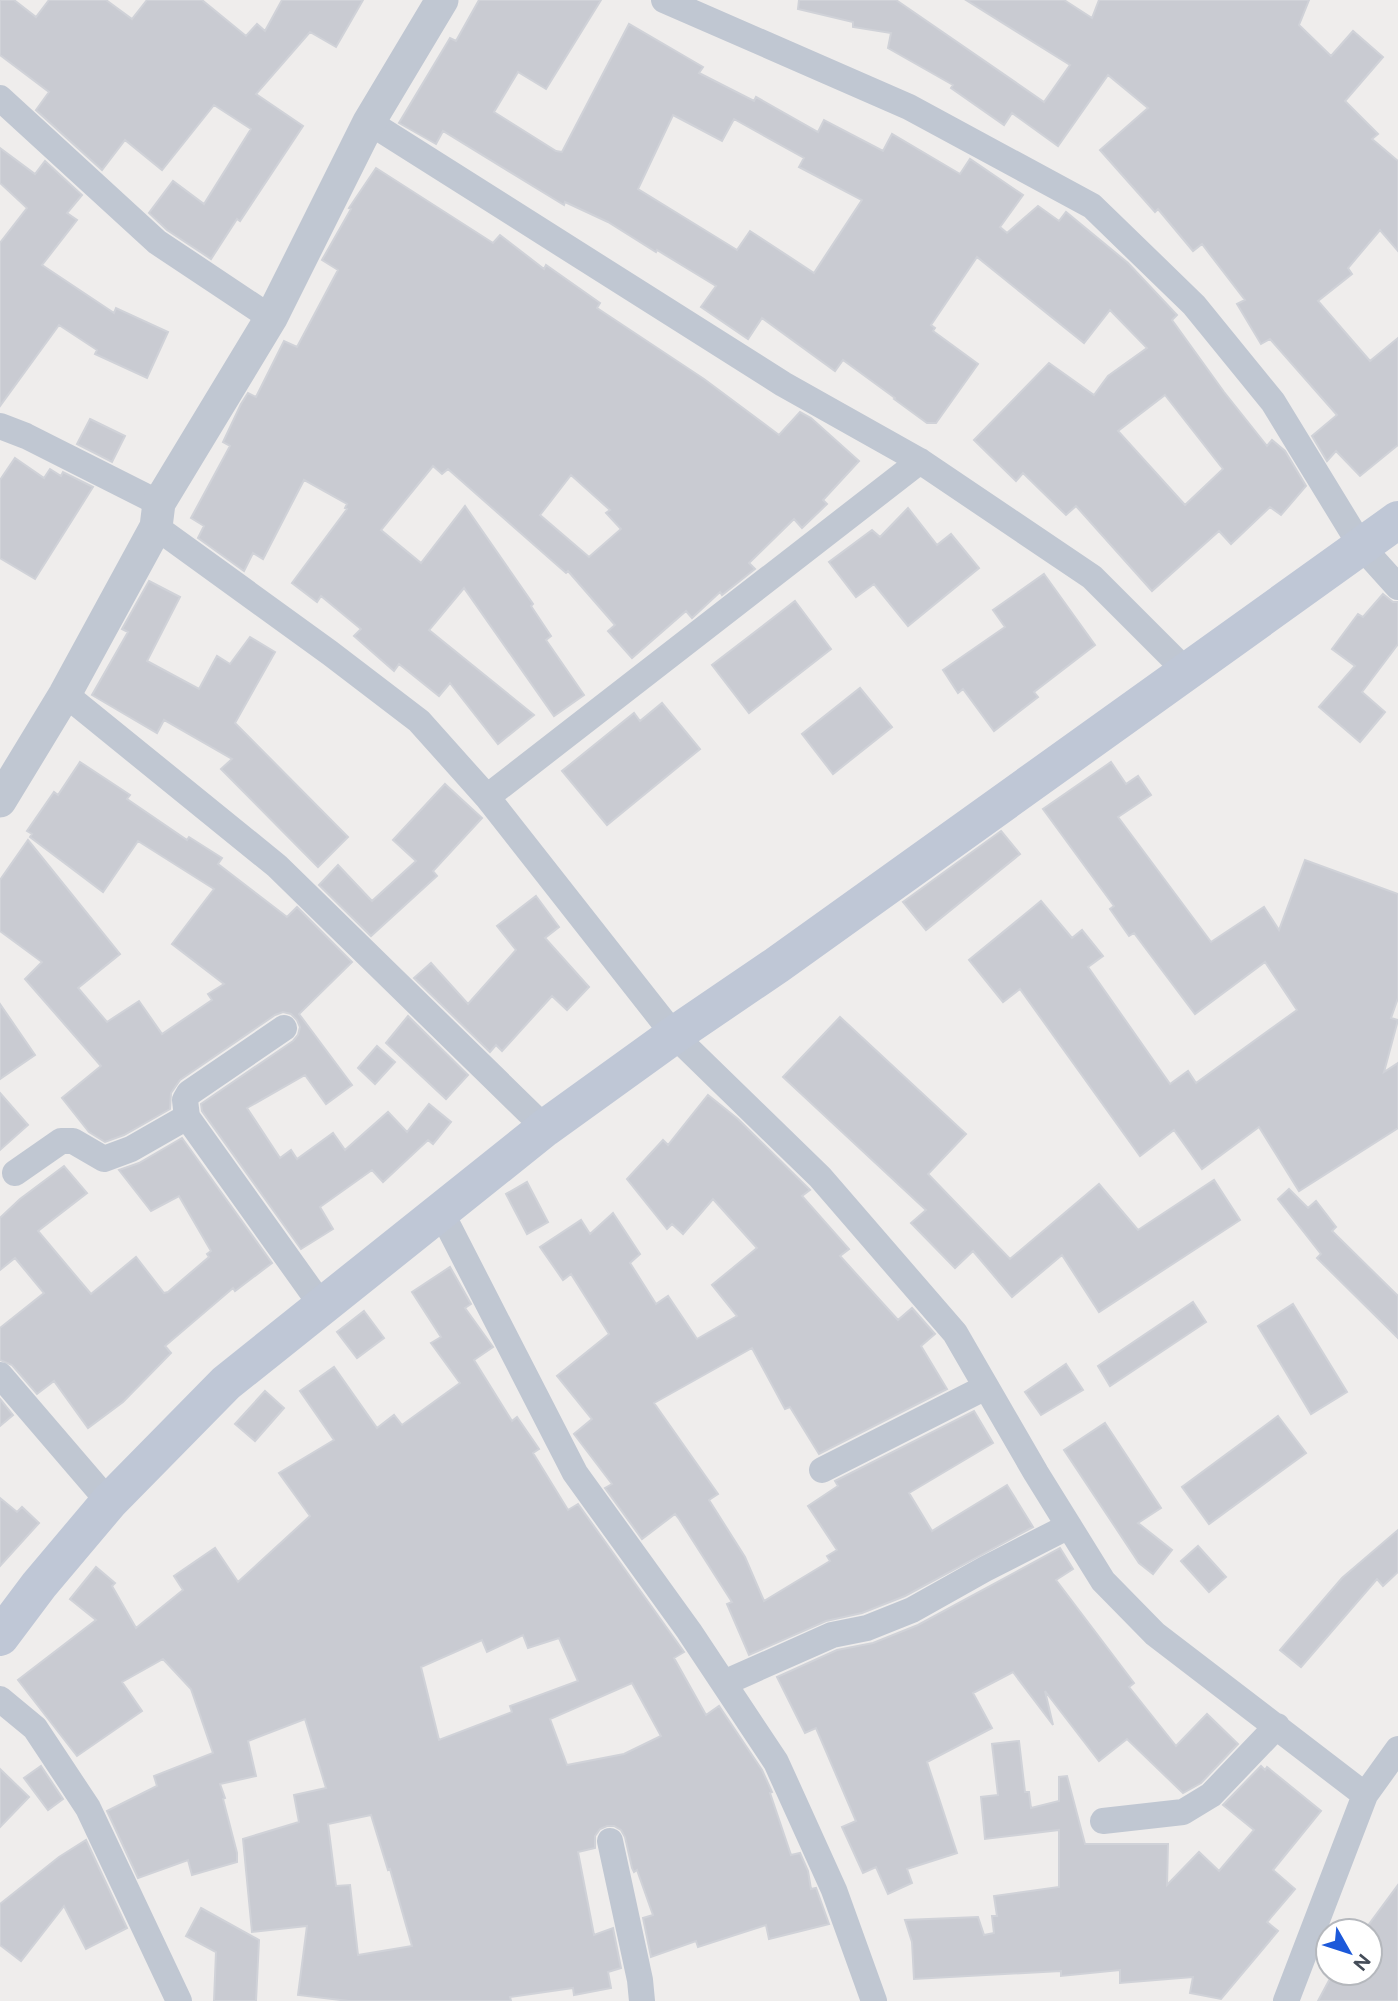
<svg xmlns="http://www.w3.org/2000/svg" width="1398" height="2001" viewBox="0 0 1398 2001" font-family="Figtree,sans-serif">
<rect width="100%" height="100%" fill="#efedec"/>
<!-- building -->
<path fill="#c9cbd2" stroke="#d0d2d8" stroke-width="2" fill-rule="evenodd" d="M0,0H14L36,17L49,0H106L132,19L147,0H202L246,36L257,24L265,31L282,0H363L336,47L310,32L256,94L303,126L240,221L237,219L211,259L167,230L149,213L173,181L204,204L251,129L214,105L162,170L125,140L102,170L36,110L49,92L0,55Z
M479,0H601L546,89L518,72L494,112L556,151L562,152L629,24L703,67L699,73L754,101L756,97L818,132L824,120L883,151L892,134L960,174L970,159L1023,195L1000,227L1007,233L1038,206L1059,221L1066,212L1128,263L1177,315L1172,320L1224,392L1267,446L1272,440L1285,451L1306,486L1281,515L1270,507L1231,544L1219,531L1152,591L1076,506L1066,515L1023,473L1016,481L974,440L1049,363L1094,395L1108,376L1147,348L1110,310L1084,343L977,257L931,325L935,328L933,331L978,364L936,423H927L894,399L895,398L843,360L835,371L762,318L748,339L701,307L716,286L657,250L656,252L608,222L565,202L564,205L443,131L436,144L399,123L450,38L456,41ZM673,115L722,141L734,119L804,158L799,167L862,200L814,273L750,231L737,250L638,189ZM1165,395L1223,469L1185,505L1118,431Z
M799,0H896L1044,102L1070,65L966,0H1064L1092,18L1099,0H1309L1299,25L1331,56L1353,31L1383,57L1345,101L1378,134L1372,139L1398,161V251L1380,230L1348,268L1352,274L1318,301L1370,361L1398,338V445L1360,476L1336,451L1327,461L1312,436L1337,415L1270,339L1261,344L1237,304L1245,300L1202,244L1193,251L1158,209L1155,212L1100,150L1148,108L1108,75L1058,146L1012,113L1004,125L951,88L953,85L888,48L891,33L853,27V22L798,9Z
M0,148L35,174L45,161L82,195L67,213L77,220L42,265L114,313L116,308L168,332L147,378L95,354L97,350L59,325L0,406V243L27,208L0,183Z
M376,168L493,243L500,235L544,269L546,265L600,303L597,308L704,379L779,435L800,412L811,418L859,461L823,500L827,504L802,528L794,519L749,563L755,569L722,595L720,592L692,618L686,611L632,658L608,631L615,625L568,571L566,573L448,469L442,474L433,466L381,530L421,563L465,506L533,604L531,606L551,636L546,640L584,695L554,716L464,588L429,630L534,715L498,744L450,683L439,696L399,664L394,671L354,636L361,629L321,596L317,602L292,583L347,509L345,508L347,504L304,480L263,559L253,553L244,571L198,538L204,526L191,518L230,446L223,442L241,404L248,393L256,397L284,341L297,347L338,270L322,260L351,209L349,208ZM571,475L610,510L606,513L621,529L589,557L540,515Z
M90,419L125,436L112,462L77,444Z
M15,458L44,478L50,469L61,476L63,472L93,487L35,579L0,558V480Z
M908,508L937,545L951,534L979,568L908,626L874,584L856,597L829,562L872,530L880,537Z
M1044,574L1095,645L1034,692L1038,697L994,731L963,689L958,693L943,670L1005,627L993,610Z
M149,581L180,597L147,661L199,689L217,656L230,664L250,637L275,652L235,723L348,837L318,867L221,769L232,759L164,720L157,733L92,695L128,632L122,629Z
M1383,594L1393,602H1398V644L1362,692L1385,712L1360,742L1319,707L1355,666L1332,649L1358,614L1363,617Z
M795,601L831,649L749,713L712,665Z
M860,688L892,727L833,774L802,734Z
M662,703L700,749L607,825L562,771L634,713L640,721Z
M80,762L130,795L127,799L187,840L189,837L222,858L218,864L287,917L297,907L352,962L299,1014L352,1085L326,1104L305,1075L247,1108L280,1158L291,1150L297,1159L333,1133L345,1150L388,1112L407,1132L429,1104L451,1122L433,1144L428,1140L383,1182L372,1170L320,1207L333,1229L301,1249L202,1111L201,1104L293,1041L298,1035L300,1027L297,1020L291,1014L283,1012L275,1015L180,1080L171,1093L170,1109L124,1135L105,1142L89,1132L62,1098L101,1066L25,979L42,962L0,931V880L28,840L120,954L78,988L107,1022L139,1001L162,1034L212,1000L208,994L224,984L172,944L214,889L138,841L103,892L30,837L32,834L27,831L54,792L58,795Z
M1111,762L1126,784L1138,776L1151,795L1118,817L1211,942L1264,907L1279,930L1305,860L1398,894V998L1391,1018L1398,1020L1384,1072L1398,1063V1128L1299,1191L1259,1127L1202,1169L1174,1130L1140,1156L1020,989L1003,1002L969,960L1041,901L1072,938L1082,930L1103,956L1088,967L1170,1084L1188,1071L1196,1083L1297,1010L1265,962L1195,1014L1134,933L1129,936L1110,909L1114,906L1043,809Z
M445,784L482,818L433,871L437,876L371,936L319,885L338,865L372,901L416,861L393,840Z
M1001,831L1020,854L926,930L903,902Z
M536,896L559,927L545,938L589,987L567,1010L552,996L502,1051L496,1045L490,1052L414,978L431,963L468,1004L516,950L497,926Z
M0,1004L35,1055L0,1079Z
M408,1016L468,1075L446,1099L386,1043Z
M840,1017L966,1134L928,1174L1010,1259L1099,1184L1138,1230L1214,1180L1240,1220L1099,1312L1062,1255L1012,1297L973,1251L955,1268L911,1223L926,1210L783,1077Z
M377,1046L395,1062L375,1084L358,1068Z
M0,1093L28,1125L0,1150Z
M708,1095L738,1119L810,1190L802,1196L849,1249L840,1256L898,1320L912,1308L935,1334L921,1346L947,1389L819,1454L790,1407L785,1409L752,1348L654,1403L718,1494L709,1500L745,1557L764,1601L830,1561L827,1556L837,1550L808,1506L838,1486L835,1481L974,1411L993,1443L909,1493L932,1531L1007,1485L1033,1527L905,1596L862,1613L826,1621L749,1655L727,1604L732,1602L679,1519L675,1514L642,1539L605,1488L612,1484L574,1434L592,1419L557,1376L609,1334L571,1274L563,1280L540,1247L581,1220L590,1234L613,1213L640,1254L630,1263L656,1304L668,1296L697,1339L737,1316L712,1285L757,1248L713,1199L683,1234L672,1224L667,1229L627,1179L663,1140L668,1145Z
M182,1138L272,1263L235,1291L233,1288L165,1346L171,1353L123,1402L88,1428L54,1381L37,1394L12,1365L0,1360V1328L44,1293L15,1258L0,1270V1218L20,1199L64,1166L87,1193L38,1231L91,1294L136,1257L164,1293L168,1292L209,1257L207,1254L211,1251L179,1196L151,1211L119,1170L139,1163Z
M527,1182L548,1222L527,1234L506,1194Z
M1289,1189L1308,1208L1316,1201L1336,1227L1332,1231L1398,1296V1338L1317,1258L1321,1254L1278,1199Z
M450,1267L471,1304L465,1308L493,1347L474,1360L512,1421L517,1417L539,1449L533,1453L568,1510L578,1504L684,1652L674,1658L706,1715L719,1706L762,1770L772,1792L770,1793L791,1855L800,1853L808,1871L811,1889L816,1888L829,1924L769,1939L766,1925L698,1947L696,1941L651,1957L643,1918L653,1915L637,1870L634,1872L632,1868L625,1837L621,1830L614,1826H607L600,1829L595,1836V1848L578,1852L594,1935L613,1928L621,1968L608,1972L611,1988L574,1995L573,1988L510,1997L511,2001H349L298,1995L307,1926L252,1932L243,1839L299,1822L294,1795L326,1788L305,1719L248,1741L256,1776L220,1784L225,1798L223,1799L237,1853V1862L192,1875L188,1860L138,1878L107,1811L157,1786L154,1776L213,1753L191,1689L163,1659L122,1682L142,1711L77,1756L18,1680L96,1620L70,1599L96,1567L115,1583L112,1586L136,1628L183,1590L174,1576L215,1548L238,1582L310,1516L279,1473L334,1440L300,1391L334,1367L377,1428L394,1415L402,1425L460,1383L431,1343L441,1337L412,1292ZM523,1635L528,1648L559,1638L578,1681L510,1706L512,1712L439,1740L421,1667L482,1640L487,1652ZM632,1683L661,1736L624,1754L567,1765L550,1719ZM371,1815L388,1870L390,1869L412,1946L358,1955L350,1885L336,1886L328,1824Z
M1193,1302L1206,1322L1110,1386L1098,1366Z
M1293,1304L1347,1392L1311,1414L1258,1326Z
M364,1311L384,1338L357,1358L337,1332Z
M1066,1364L1083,1390L1041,1415L1025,1392Z
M265,1391L284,1408L255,1441L235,1424Z
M0,1399L13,1415L0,1426Z
M1278,1416L1306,1453L1209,1524L1182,1487Z
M1105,1423L1161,1508L1138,1523L1172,1550L1153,1574L1139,1563L1064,1450Z
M0,1498L17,1512L22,1507L39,1523L0,1566Z
M1398,1530V1572L1383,1586L1377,1579L1301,1667L1280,1650L1342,1578Z
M1198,1546L1226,1577L1209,1592L1181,1561Z
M1060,1548L1073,1569L1056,1580L1134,1683L1129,1687L1176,1746L1207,1714L1238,1744L1201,1783L1183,1793L1127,1739L1099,1761L1045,1691L1053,1725L1013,1672L973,1693L992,1728L927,1762L957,1853L907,1869L912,1883L888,1894L876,1867L863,1873L842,1827L856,1821L816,1728L805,1733L777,1677L837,1650L873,1643L918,1625Z
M1019,1741L1025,1792H1029L1031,1808L1059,1801V1777L1067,1776L1085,1844H1168L1167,1885L1199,1852L1219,1871L1254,1830L1223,1805L1261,1766L1265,1770L1267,1767L1321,1811L1273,1870L1295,1889L1267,1922L1278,1931L1221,1999L1190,1993L1193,1977L1120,1983V1970L1061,1976V1971L914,1979L912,1942L905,1920L978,1917L984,1935L994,1933L992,1916H997L994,1896L1059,1887V1830L985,1839L981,1797L998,1795L992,1744Z
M41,1766L63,1799L48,1810L24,1778Z
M0,1769L29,1797L0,1827Z
M86,1840L127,1928L86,1949L64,1906L21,1961L0,1945V1904L59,1857Z
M1398,1885V2001H1318L1333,1973H1370V1931H1364Z
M201,1908L259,1940L256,2001H214L216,1952L186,1936Z"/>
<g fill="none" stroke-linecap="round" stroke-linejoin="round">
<!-- minor -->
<path stroke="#c0c7d2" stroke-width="26" d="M664,0L909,107L1092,206L1194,305L1273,402L1361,546L1398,587
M0,98L157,242L271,318
M369,122L783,384L920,461L1092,577L1187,672
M0,426L26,436L159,503
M156,527L330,653L419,721L487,797L674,1035L820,1177L955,1333L1036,1473L1103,1581L1155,1634L1365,1795
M65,694L277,866L545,1128
M487,797L920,461
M187,1117L185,1100L189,1093L284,1028
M15,1173L61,1141H73L104,1159L131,1149L187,1117L322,1306
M440,1210L575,1473L689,1631L776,1762L834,1890L874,2001
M0,1375L109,1502
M822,1470L986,1387
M724,1683L832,1635L867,1628L912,1610L985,1569L1069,1526
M0,1699L35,1728L88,1808L179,2001
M1103,1821L1183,1812L1211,1795L1277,1726
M610,1841L640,1980L642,2001
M1286,2001L1365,1795L1398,1749"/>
<!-- tertiary -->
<path stroke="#c0c7d2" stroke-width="33" d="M0,801L65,694L156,527L159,503L271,318L369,122L442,0"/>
<!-- secondary -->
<path stroke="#bfc7d6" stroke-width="38" d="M0,1637L39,1585L109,1502L226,1383L545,1128L674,1035L777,965L1398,520"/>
</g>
<!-- north arrow -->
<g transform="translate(1349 1952) rotate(129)"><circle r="33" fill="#ffffff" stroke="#b5b8bd" stroke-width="2"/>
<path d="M0-5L12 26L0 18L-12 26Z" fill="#1c59da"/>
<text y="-10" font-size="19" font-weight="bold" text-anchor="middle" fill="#454d59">N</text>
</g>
</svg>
